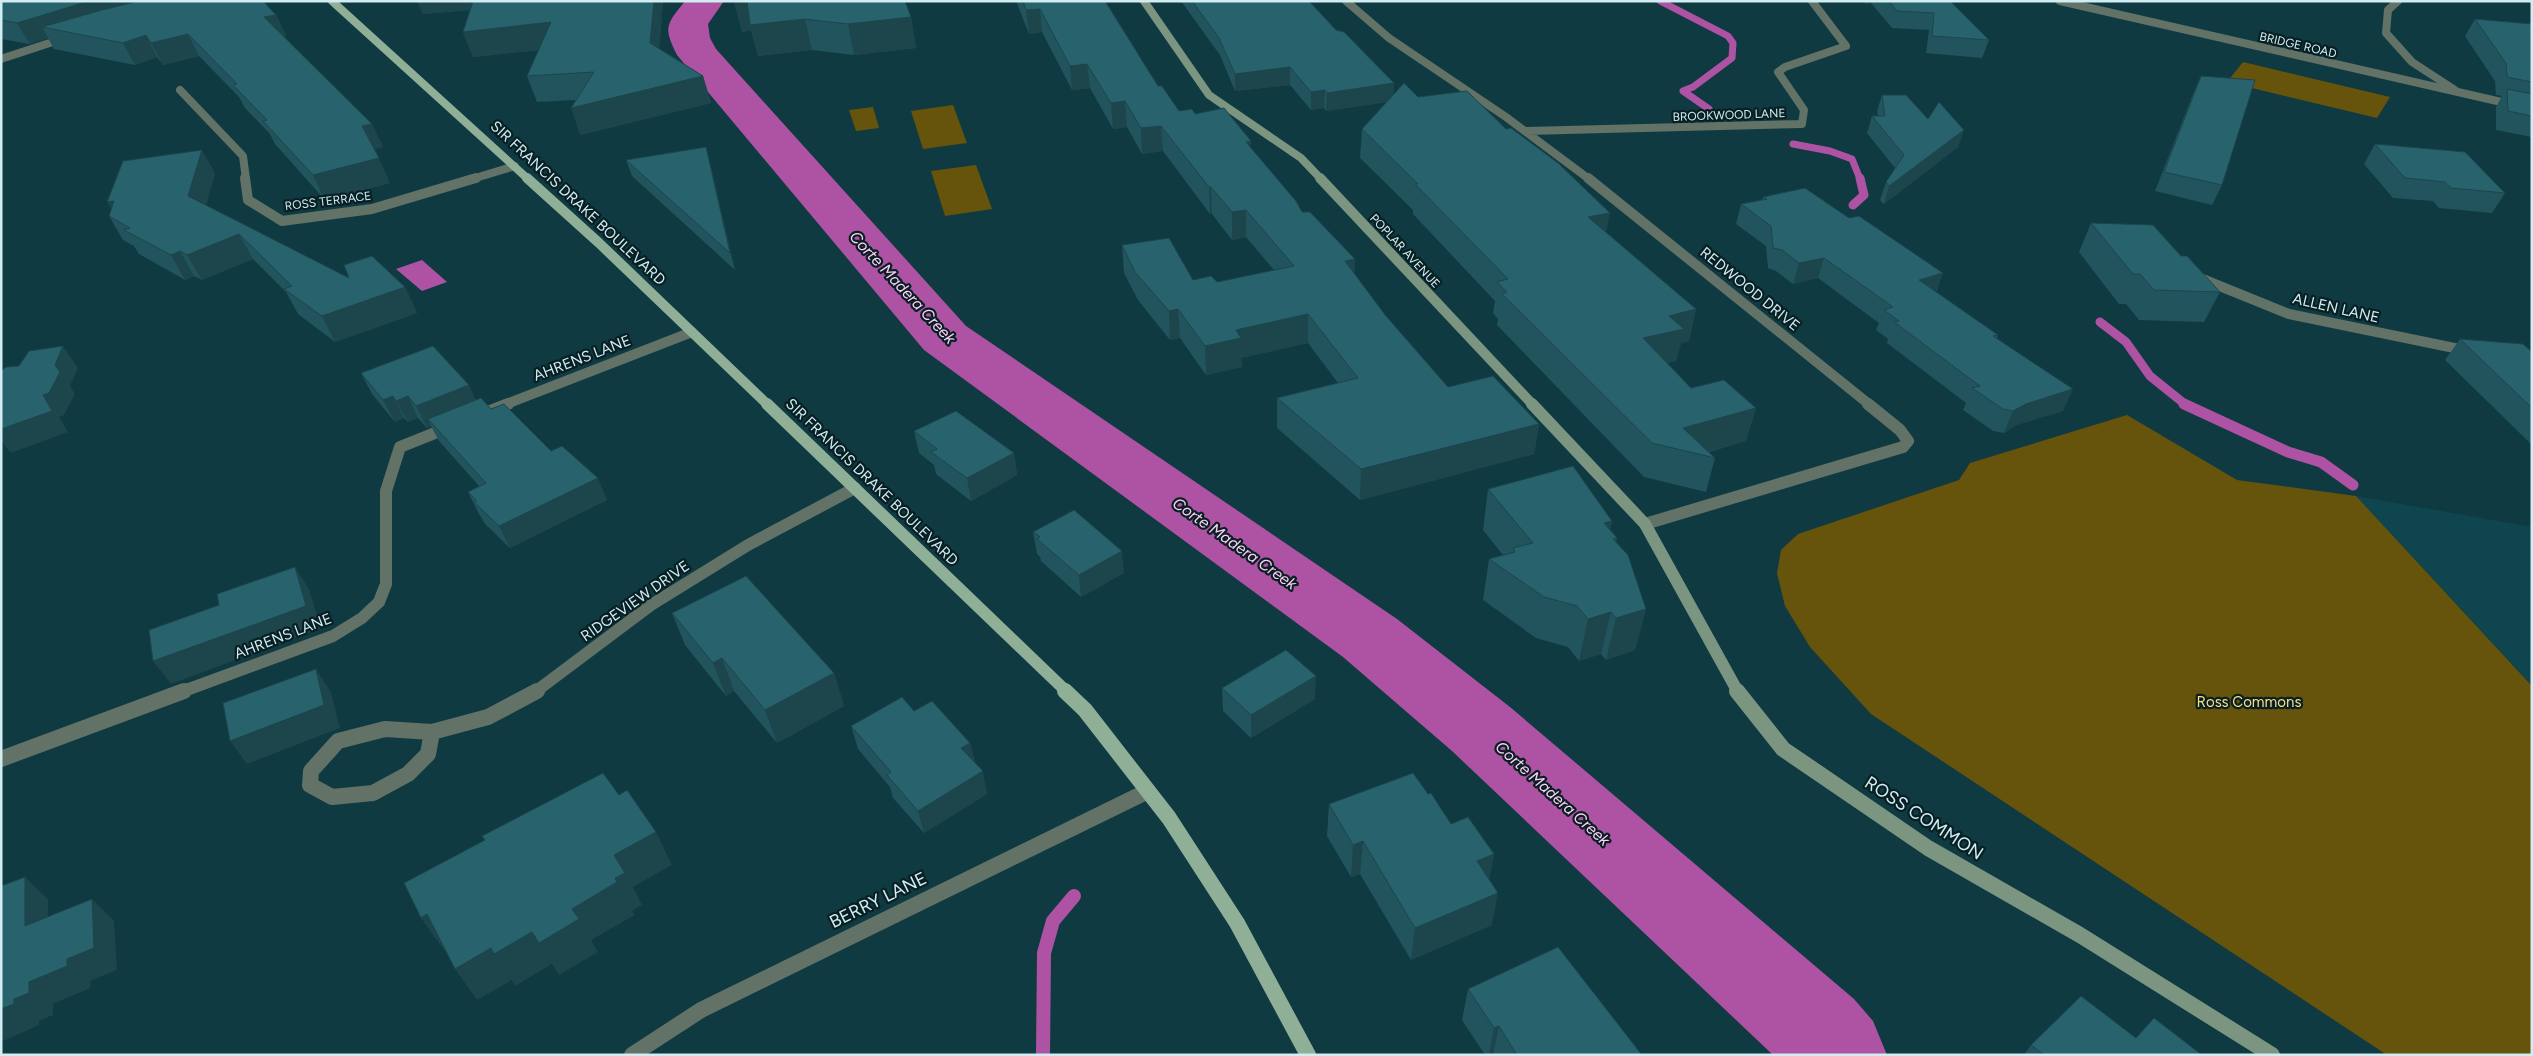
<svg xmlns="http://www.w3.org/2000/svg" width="2533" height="1056" viewBox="0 0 2533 1056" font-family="Figtree,sans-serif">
<rect width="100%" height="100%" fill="#0f3a42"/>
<!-- built -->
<path fill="#0f454e" d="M2356,496L2532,527V686V685Z"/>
<!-- green -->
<path fill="#66530c" d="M2243,62L2390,97L2377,118L2227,82Z
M953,105L967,143L923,149L911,111Z
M873,107L879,128L856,131L849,110Z
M976,165L992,209L945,216L931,171Z
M2127,415L2237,480L2356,496L2532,686V1055H2387L1871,714L1810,647L1785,606L1777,573L1781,550L1798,534L1959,480L1970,463Z"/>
<!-- water -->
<path fill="#ae53a3" d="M422,260L447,282L422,291L396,269Z"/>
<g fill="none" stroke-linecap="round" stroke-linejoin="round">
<!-- stream-far3 -->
<path stroke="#ae53a3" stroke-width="7" d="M1660,1L1728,36L1733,43L1732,58L1693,87L1683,91L1709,109
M1793,144L1830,151L1852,159L1860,179"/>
<!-- stream-far2 -->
<path stroke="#ae53a3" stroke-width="9" d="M1853,205L1864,195L1860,178
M2100,322L2126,342L2150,376L2186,405"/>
<!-- stream-far1 -->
<path stroke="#ae53a3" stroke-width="11" d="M2184,404L2288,452L2321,462L2353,485"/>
<!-- stream -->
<path stroke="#ae53a3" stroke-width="14" d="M1043,1055L1044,953L1053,921L1074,896"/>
<!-- river -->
<path fill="#ae53a3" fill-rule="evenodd" d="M685,1H724L708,24L710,38L716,49L966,326L1397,619L1510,707L1854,999L1873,1021L1887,1055H1773L1452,751L1343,657L924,350L677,55C663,27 666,25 685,1Z"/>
<!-- street-far3 -->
<path stroke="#627266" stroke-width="8" d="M1346,1L1389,38L1506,117L1589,179
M2060,1L2532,109
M2398,1L2388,10L2386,33L2412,62L2455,90
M1,59L65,38
M180,90L243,156L246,179
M1527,131L1802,124L1804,110L1778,72L1785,67L1846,46L1812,1
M472,179L515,166"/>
<!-- street-far2 -->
<path stroke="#627266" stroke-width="10" d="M245,178L248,200L282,221L372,209L476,178
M1588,178L1870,405
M2195,276L2289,314L2469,351
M504,405L692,332"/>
<!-- street-far1 -->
<path stroke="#627266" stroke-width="12" d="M490,411L508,404
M1645,524L1903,447L1908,441L1900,430L1868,404
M181,692L333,636L362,618L379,602L386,584V491L400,447L450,427
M535,692L651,605L748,545L855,488"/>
<!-- street -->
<path stroke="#627266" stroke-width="16" d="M385,729L432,732L428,754L408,774L373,793L332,797L310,785L311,771L338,741Z
M432,732L488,717L537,691
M1,759L184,691
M632,1055L701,1010L1148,791"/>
<!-- secondary-far3 -->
<path stroke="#7c9581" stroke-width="8" d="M1144,1L1209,95L1301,158L1321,179"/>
<!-- secondary-far2 -->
<path stroke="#7c9581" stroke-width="10" d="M1320,178L1533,405"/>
<!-- secondary-far1 -->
<path stroke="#7c9581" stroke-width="12" d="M1532,404L1645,524L1738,692"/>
<!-- secondary -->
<path stroke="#7c9581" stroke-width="16" d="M1737,691L1783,749L1928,848L2080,935L2272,1055"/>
<!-- primary-far3 -->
<path stroke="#8faf97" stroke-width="8" d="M332,1L528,179"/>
<!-- primary-far2 -->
<path stroke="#8faf97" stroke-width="10" d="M527,178L599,243L768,405"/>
<!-- primary-far1 -->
<path stroke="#8faf97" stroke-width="12" d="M767,404L1067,692"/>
<!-- primary -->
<path stroke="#8faf97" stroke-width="16" d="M1065,691L1085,710L1169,818L1237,923L1308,1055"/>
</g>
<!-- wall -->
<path fill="#22545e" d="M1,1L276,15L286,36L283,37L372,124L383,147L374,149L390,183L325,200L275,144L270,134L245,108L239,97L199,56L163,65L157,57L135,65L54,49L48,38L30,44L1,39Z
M417,1H663L659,49L703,76L711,103L580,135L575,100L537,102L527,76L539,50L473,57L463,32L470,10L423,14Z
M734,1L911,17L916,48L854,55L812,50L758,56L751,30L742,32Z
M1016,1H1105L1158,86L1179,111L1195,114L1251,141V149L1302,212L1355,259L1354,274L1386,316L1448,387L1539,424L1534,454L1360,500L1277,428V398L1338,383L1308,343L1241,358L1242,367L1206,375L1180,338L1170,340L1138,300L1124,273L1122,245L1193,280L1217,282L1274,270L1246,237L1232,240L1212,214H1210L1163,151L1142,154L1127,127L1113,129L1090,88L1072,90L1042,32L1029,34Z
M1181,1H1309L1336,30L1394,83L1393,95L1418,97L1606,232L1696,309L1689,341L1681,343L1676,361L1667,363L1691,388L1756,408L1746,441L1709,452L1715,458L1706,492L1644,477L1497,325L1498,319L1493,313L1495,301L1413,214V210L1360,158L1362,129L1387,102L1326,111L1324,108L1311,110L1290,85L1235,91L1220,55Z
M1864,1H1950L1989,40L1982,58L1926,53L1929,30L1892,28L1871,3L1866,4Z
M2475,19L2532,24V137L2496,130V107L2502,96L2496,95L2495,81L2465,36Z
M2201,76L2222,185L2212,205L2155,191L2193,94Z
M1882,95L1928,119L1964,130L1958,147L1884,204L1880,200L1886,182L1895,168L1867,133L1872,116H1878L1877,111Z
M2375,144L2505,193L2492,213L2439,208L2433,201L2393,198L2364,164Z
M706,147L710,163L735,270L632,176L626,160Z
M215,173L206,205L349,278L405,287L417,313L335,342L298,314L286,292L253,259L202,280L194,276L185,280L139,254L134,246L123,240L109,216Z
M1763,197L1849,218L1943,273L1936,292L1998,335L1997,338L2063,411L2016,425L2004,433L1993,431L1963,410L1966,403L1887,343L1888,339L1876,330L1879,323L1818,278L1793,284L1776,271L1768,268L1766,246L1736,224L1741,204L1762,200Z
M2091,223L2181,256L2220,292L2204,322L2139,320L2126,304H2119L2079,252Z
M2460,339L2532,352V445L2445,360Z
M361,373L476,400L491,409L551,451L607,500L510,548L485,524L481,517L479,514L468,492L479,486L439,441L431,426L427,428L418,418L408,422L404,418L395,422L372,394Z
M914,431L1014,453L1017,475L971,501L936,474L934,465L919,453Z
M1488,489L1612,521L1610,530L1617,538L1616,542L1646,609L1635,650L1606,660L1601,654L1579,661L1568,647L1536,638L1483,600L1489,559L1503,555L1483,530Z
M1033,532L1124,573L1081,597L1041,561L1040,557L1037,554Z
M672,613L834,673L844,706L777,743L734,691L726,696L685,645Z
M1222,688L1315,699L1251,738L1223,711Z
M914,711L970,743L975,763L987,794L924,833L893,798L890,787L858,749L851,726Z
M1329,804L1451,824L1494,854L1489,879L1492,925L1411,960L1360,874L1351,877L1327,836Z
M1468,989L1642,1055H1485L1462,1020Z
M2136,1038L2202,1055H2024L2031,1045Z"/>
<!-- shaded-wall -->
<path fill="#1c454c" d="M89,1H188L42,27L48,38L30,44L17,23Z
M417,1H486L488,8L423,14Z
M654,1H663L658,69L650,43Z
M734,1H747L805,19L812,50L758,56L751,30L742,32Z
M1867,1H1871V3L1866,4Z
M1040,9L1042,32L1029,34L1026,10Z
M276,15L286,36L274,39L264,17Z
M911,17L916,48L854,55L848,24Z
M551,22L560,48L473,57L463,32Z
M188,34L199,56L163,65L151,43Z
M146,35L157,57L135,65L123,43Z
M1087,64L1090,88L1072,90L1070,66Z
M1290,67V85L1235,91V74Z
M703,76L711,103L580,135L571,108Z
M1394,83L1393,101L1326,111L1327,93Z
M1325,90L1324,108L1311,110V92Z
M1125,101L1127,127L1113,129L1111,103Z
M372,124L383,147L372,150L362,126Z
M1161,126L1163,151L1142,154L1141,128Z
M1964,130L1958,147L1884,204L1889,186Z
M1251,141V167L1246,142Z
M706,147L710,163L735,270L730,253Z
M202,150L215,173L202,220L188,196Z
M379,158L390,183L325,200L313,175Z
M1209,187H1211L1212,214H1210Z
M114,201L119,222L107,202Z
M1246,210V237L1232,240V212Z
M1610,213L1604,243L1588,217Z
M239,234L253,259L202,280L187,255Z
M180,251L194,276L185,280L171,255Z
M1824,258L1818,278L1793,284L1799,263Z
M1355,259L1354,287L1345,261Z
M1943,273L1935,293L1919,280Z
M405,287L417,313L335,342L322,316Z
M1178,309L1180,338L1170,340L1169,311Z
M1696,309L1689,341L1681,343L1676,361L1636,370L1643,338L1669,316Z
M1308,314V343L1241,358L1242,367L1206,375L1205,346L1236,330Z
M63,346L78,368L70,386L75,394L64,415L59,417L68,432L11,453L1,441V429L43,395Z
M469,385L479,407L428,419L431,426L427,428L416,406Z
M2073,389L2063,411L2016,425L2004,433L2013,411L2026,404Z
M393,396L404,418L395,422L383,400Z
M408,396L418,418L408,422L396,401Z
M1756,408L1746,441L1699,454L1683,428Z
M1539,424L1534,454L1360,500L1361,469Z
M1014,453L1017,475L971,501L967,478Z
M598,478L607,500L510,548L499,526Z
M1612,521L1603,562L1604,523Z
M1122,551L1124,573L1081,597L1079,575Z
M295,567L309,589L321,628L171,684L153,661Z
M1646,609L1635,650L1606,660L1616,618Z
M1611,612L1601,654L1579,661L1588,619Z
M722,658L734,691L726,696L713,663Z
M316,669L331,692L340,728L247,764L230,741Z
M834,673L844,706L777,743L765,710Z
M1316,676L1315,699L1251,738V715Z
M970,743L975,766L961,748Z
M983,771L987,794L924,833L918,811Z
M656,832L672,865L633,887L642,905L632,911L635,915L591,940L598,952L559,975L552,964L515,986L512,980L477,1000L455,969L491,948L572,909L615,878L614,855Z
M1363,841L1360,874L1351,877L1353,845Z
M1494,854L1488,887L1477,861Z
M25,877L48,899V949L25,926Z
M1498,893L1492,925L1411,960L1415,928Z
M92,899L114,921L117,970L90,981V988L53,1004V1015L39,1021V1025L1,1042V1009L29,982L67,959Z
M427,914L450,946L444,950L421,918Z
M1499,1026L1493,1055H1489L1494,1028Z"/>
<!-- building -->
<path fill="#28626d" stroke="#1c454c" d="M1,1H89L17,23L1,20Z
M139,1H263L276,15L264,17L372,124L362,126L379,158L313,175L263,121L267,120L233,85L237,84L188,34L151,43L146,35L123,43L42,27L102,10Z
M473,1H654L650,43L703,76L571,108L594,72L527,76L551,22L463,32Z
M747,1H905L911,17L848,24L805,19L750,25Z
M1023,1H1105L1158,86H1162L1179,111L1192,109L1195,114L1224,108L1251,141L1246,142L1296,201L1302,212H1310L1355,259L1345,261L1386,316L1448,387L1493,376L1539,424L1361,469L1277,398L1358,378L1308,314L1236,330L1241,338L1205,346L1178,309L1169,311L1135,272L1122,245L1169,238L1193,280L1211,276L1217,282L1294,266L1246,210L1232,212L1211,187H1209L1161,126L1141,128L1125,101L1111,103L1087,64L1070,66L1040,9L1026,10Z
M1192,1H1309L1336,30L1344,32L1394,83L1327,93L1325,90L1311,92L1290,67L1235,74L1219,38Z
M1889,1H1950L1989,40L1932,36L1934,13L1897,11Z
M2475,19L2532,24V82L2507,77L2506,63Z
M2201,76L2255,80L2222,185L2164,172Z
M1404,83L1418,97L1467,91L1506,129L1511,128L1558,163L1610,213L1588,217L1696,309L1669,316L1684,329L1643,338L1691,388L1724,380L1756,408L1683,428L1715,458L1652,443L1502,294L1507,292L1497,282L1508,279L1415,184H1418L1362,129Z
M2507,89L2532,94V116L2508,111Z
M1882,95H1906L1928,119L1939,102L1964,130L1889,186L1886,182L1904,155L1872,116H1885Z
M2375,144L2465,152L2505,193L2451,188L2445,182L2405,178Z
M706,147L730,253L626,160Z
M202,150L188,196L349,278L344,265L372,256L405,287L322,316L284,289L292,286L239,234L187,255L180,251L171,255L124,230L130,228L109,216L114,201L107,202L123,161Z
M1805,188L1849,218L1859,216L1943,273L1919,280L1998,335L1993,336L2073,389L2026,404L2013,411L2003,409L1972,388L1980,386L1894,322L1899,321L1884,310L1893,307L1824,258L1799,263L1782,250L1773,248L1771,226L1741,204L1767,199L1763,197Z
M2091,223L2153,225L2181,256H2187L2220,292L2154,290L2140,274H2133Z
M2460,339L2523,344L2532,352V408Z
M63,346L55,365L60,372L49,393L43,395L52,411L1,429V371L6,367L19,366L29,351Z
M433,346L469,385L416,406L408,396L396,401L393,396L383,400L361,373Z
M481,398L491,409L504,404L551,451L562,446L598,478L499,526L474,502L477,501L468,492L486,483L428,419Z
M956,411L1014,453L967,478L931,452L937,449L914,431Z
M1573,466L1612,521L1604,523L1617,538L1613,539L1628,555L1646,609L1616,618L1611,612L1588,619L1577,606L1544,597L1489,559L1515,552L1513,548L1533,543L1488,489Z
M1074,510L1122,551L1079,575L1037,539L1040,537L1033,532Z
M295,567L306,606L153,661L149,630L219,605L217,594Z
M746,576L834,673L765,710L722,658L713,663L672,613Z
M1286,650L1316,676L1251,715L1222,688Z
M316,669L324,705L230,741L223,703Z
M902,697L914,711L932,701L970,743L961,748L983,771L918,811L887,775L891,772L851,726Z
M603,773L619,795L627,790L656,832L614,855L625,873L615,878L617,882L572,909L579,919L539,943L532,932L494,954L491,948L455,969L427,914L421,918L404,883L485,840L482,836Z
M1413,773L1428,794L1431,793L1451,824L1468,817L1494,854L1477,861L1498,893L1415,928L1363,841L1353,845L1329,804Z
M25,877V926L92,899L94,948L67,959V966L29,982V993L14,999V1004L1,1009V886Z
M1558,947L1642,1055H1517L1499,1026L1494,1028L1468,989Z
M2081,996L2136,1038L2154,1018L2202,1055H2044L2031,1045Z"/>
<g text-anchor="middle" stroke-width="4.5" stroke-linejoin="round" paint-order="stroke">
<!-- far-street labels -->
<g font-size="12" fill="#d1edf2" stroke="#081f23">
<text transform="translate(2298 45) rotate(13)" y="4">BRIDGE ROAD</text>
<text transform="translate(1729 115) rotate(-2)" y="4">BROOKWOOD LANE</text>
<text transform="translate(328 201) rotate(-7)" y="4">ROSS TERRACE</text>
<text transform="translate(1405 251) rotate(47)" y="4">POPLAR AVENUE</text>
</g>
<!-- street labels -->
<g font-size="15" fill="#d1edf2" stroke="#081f23">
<text transform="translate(578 203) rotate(43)" y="5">SIR FRANCIS DRAKE BOULEVARD</text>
<text transform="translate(1750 289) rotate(39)" y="5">REDWOOD DRIVE</text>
<text transform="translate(2336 308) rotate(13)" y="5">ALLEN LANE</text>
<text transform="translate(582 358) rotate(-21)" y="5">AHRENS LANE</text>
<text transform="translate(872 482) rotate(44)" y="5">SIR FRANCIS DRAKE BOULEVARD</text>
<text transform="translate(635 601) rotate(-35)" y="5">RIDGEVIEW DRIVE</text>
<text transform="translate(283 636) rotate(-21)" y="5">AHRENS LANE</text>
</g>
<!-- park labels -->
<g font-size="15" fill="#fbdf88" stroke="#081f23">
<text x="2249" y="707">Ross Commons</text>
</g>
<!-- water labels -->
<g font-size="16" font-style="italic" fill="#ffcff7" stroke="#081f23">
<text transform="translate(903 287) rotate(47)" y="6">Corte Madera Creek</text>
<text transform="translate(1235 543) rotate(35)" y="6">Corte Madera Creek</text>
<text transform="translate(1553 793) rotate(42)" y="6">Corte Madera Creek</text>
</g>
<!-- near-street labels -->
<g font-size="18" fill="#d1edf2" stroke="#081f23">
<text transform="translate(1924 818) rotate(33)" y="6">ROSS COMMON</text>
<text transform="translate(878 900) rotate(-26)" y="6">BERRY LANE</text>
</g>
</g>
<!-- border -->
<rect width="2533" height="1056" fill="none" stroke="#d1edf2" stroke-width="5"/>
</svg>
